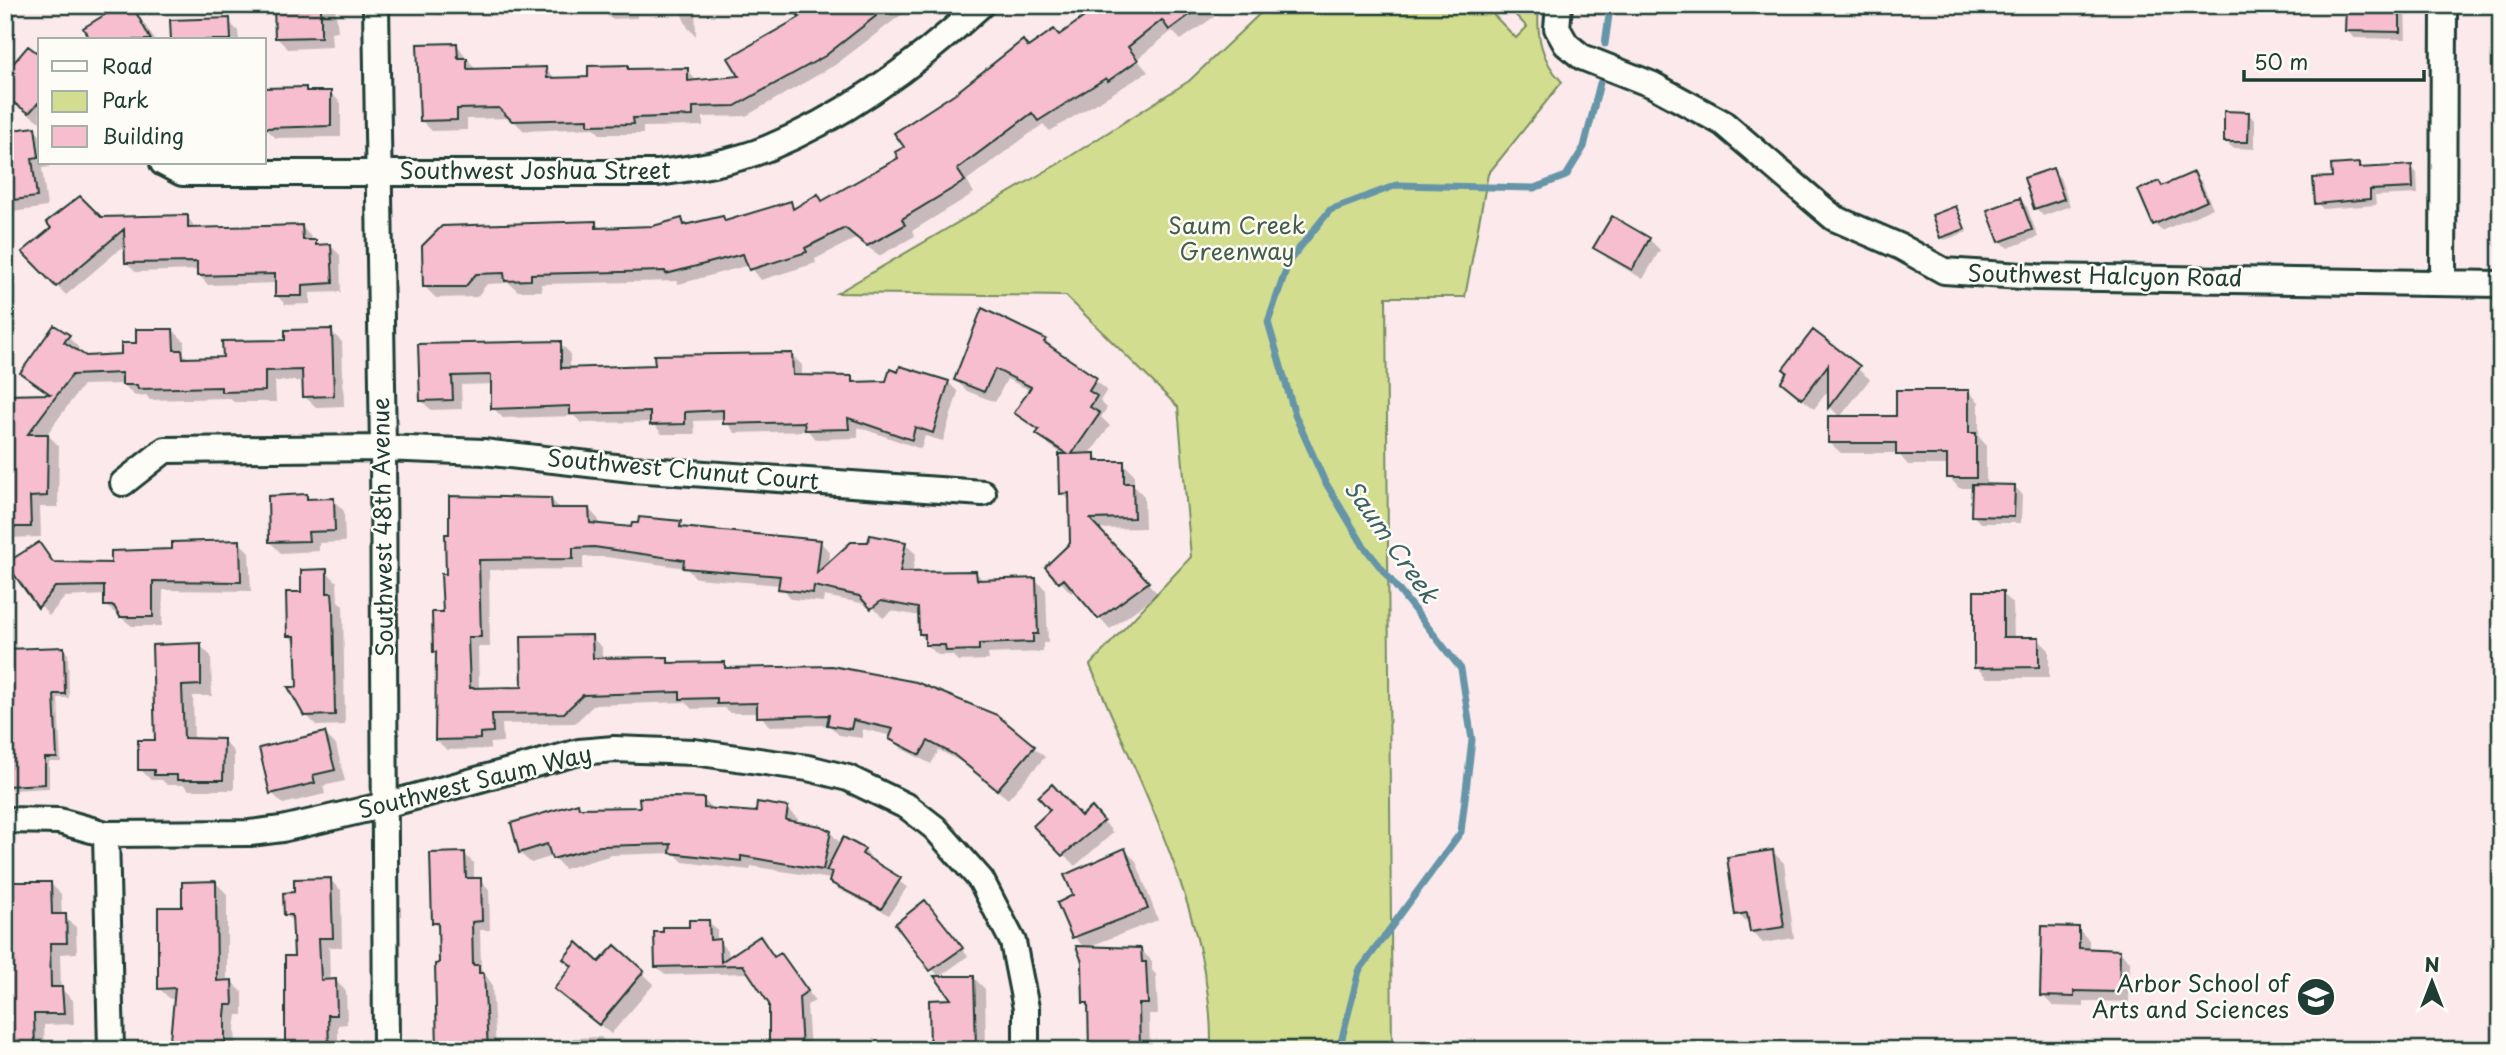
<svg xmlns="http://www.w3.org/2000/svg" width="2506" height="1055" viewBox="0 0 2506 1055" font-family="'Playpen Sans',sans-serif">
<rect width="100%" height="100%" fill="#fbe9eb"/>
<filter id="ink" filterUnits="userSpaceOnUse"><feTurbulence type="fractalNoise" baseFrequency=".0143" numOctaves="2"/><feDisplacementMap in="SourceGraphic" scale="14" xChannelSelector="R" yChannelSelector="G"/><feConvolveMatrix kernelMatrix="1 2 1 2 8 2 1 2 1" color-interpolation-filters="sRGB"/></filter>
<g filter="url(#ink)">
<!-- green -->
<path fill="#d2dd90" stroke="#788d62" stroke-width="2" d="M1269,5H1484L1516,38L1527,27L1506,5H1539C1536,35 1541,60 1562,82L1488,174L1465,297H1386L1392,1050H1211C1214,921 1139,783 1090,665L1191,557L1178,407L1066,296L837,293L1058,164L1189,81Z"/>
<!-- shadow -->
<path fill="#0003" d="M131,5L155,40H94L86,28Z
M276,5H335L338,31L331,32L332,47L288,49L277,38Z
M428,5H476V14L437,15Z
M509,5H645L646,13L637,14V18L611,19L606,14L590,13H516Z
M677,5H695L696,36L688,28Z
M811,5H924L918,11L913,6L835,65L746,116L703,117V126L643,127V134H600L594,128L524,131L511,118L467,119V130L432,131L421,120L457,45L477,71L546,69L556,79H590L627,67L631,71L687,69L697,82L743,78Z
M1099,5H1231L1181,40L1172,31L1137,59L1148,72L1050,131L1043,124L967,180L974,193L912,231L915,236L879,256L857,238L815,259L816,263L761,280L749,265L679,284L676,281L541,284L542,291H518L509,283L487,284L477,297L436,298L425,287L595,223L602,229L653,228L682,220L688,226L723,218L727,222L790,203L796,209L818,197L823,202L901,158L1029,49L1060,37L1101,8Z
M2347,5H2405L2406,39L2354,38L2347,31Z
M227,20L238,31L239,40H173L172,22Z
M28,48L40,58V122L5,98V75Z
M305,89L309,93L330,92L341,103V137L276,138L264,127Z
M2248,113L2255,121V149L2233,148L2225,141Z
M34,129L40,135V163H48L49,167L42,168L47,207L5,213V133Z
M2358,165L2363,170L2411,167L2417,173L2418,194L2375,196L2376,205L2323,209L2317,203L2334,178Z
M2053,170L2060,178L2070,206L2043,216L2036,208L2026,179Z
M2194,174L2201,181L2213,208L2162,231L2154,224L2163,187Z
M2020,200L2027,207L2038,237L2008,248L2001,241Z
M1956,208L1967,232L1945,240L1942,237Z
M187,216L197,230L302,227L311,237V242L320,246H331L340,255L341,292L310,293V304L286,305L277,296V283L208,285L199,275V270L136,272L127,263L126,244L66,295L24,252L101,219Z
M1649,239L1660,250L1643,279L1607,258L1596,247Z
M173,330L184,341V354L190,360L225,359L331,331L342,342L344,406L316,407L304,396V381H275L276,402H234L229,398L150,400L146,395L135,396L123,384L83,385L47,434L59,446L58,507H40L41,537L6,538L5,397L50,396L22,373L68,337L79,348L76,352L86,358L123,356L138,344Z
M1813,333L1870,379L1840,417L1830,407V388L1814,409L1783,382Z
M1045,340L1107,390L1100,401L1107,408L1101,417L1110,426L1089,455H1094L1102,463H1123L1134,474V486L1144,496L1145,528L1098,529L1158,594L1110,629L1075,590L1071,593L1047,567L1072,543L1071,502L1062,493L1066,456L1049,445L1038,434L1040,432L1016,412L1031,391L1007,379L995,402L967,391L956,380Z
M560,343L570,353V370L657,367L792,355L802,365V377H851L857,384L948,382L958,392L943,441L925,436L921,449L858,427V438L816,439L808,431L735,433L725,420L694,421L695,434H662L652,422L582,423L574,416L503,418L493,408L492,384L461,385L462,409L431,410L422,401L420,346Z
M1968,391L1979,402V437L1986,445V486H2014L2022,494L2021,523H1980L1973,515L1974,488H1959L1949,477V465H1908L1898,453H1841L1830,443Z
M307,496L311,500H333L344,511L345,542L319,543V551L281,553L270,542Z
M551,499L561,510L589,509L599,520V525L633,529L680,523L687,530L820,542L830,552L829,565L905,544L916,554L912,573H976L984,581L1036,580L1046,590L1048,643H1043V652L988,654L989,660L958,661L952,655H938L927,645L920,634V616L892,611L883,618L871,605L824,596L823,602L791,599L781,585L696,578L686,568L606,557H583V569L489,570L490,647H478L479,690L524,689L591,637L602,647V660L667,658L673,665L724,664L731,670L996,716L1045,757L1008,799L965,764L939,750L931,764L902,749L892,736L863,729L862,738L839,735L829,725L769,726L759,713H730L724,708L692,709L685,702L594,705L575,723L502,724L503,742L490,743V749L447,750L436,740L438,654L435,651L444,613L448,576Z
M239,542L249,552L251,591L163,590L162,626H132L106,606V595L65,597L49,616L9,563L38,544L55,564L113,565L174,551Z
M326,571L337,582L338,601L343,606L345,725L317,726L306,715L298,688L297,644L288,635Z
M2002,593L2013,604L2014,639H2038L2049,650V678H1987L1976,667Z
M200,645L211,656L212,696H193L194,740H223L234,752V790H189L184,785H167L162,780H151L140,769L157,742Z
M63,649L68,654L69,698H58L61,762H49V788L12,790L7,785Z
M325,734L336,745L345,781L323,786L325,794L283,804L272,793Z
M704,800L714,810L758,814L787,809L798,819L797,824L830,832L841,844L864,850L871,857L869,861L907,887L889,915L838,889L831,879L751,866L750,870L683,862L674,853L612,855L564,869L553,856L531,863L520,853L513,824L577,805L582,810L642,808Z
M1082,817L1103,820L1113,833L1075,866L1036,826Z
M1125,850L1136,861L1158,920L1085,948L1141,950L1152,961V970L1156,975L1158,1014H1149L1150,1050H1091L1090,1007L1085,1002V948L1074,937L1076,896Z
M1773,852L1784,863L1794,938L1763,943L1751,931V925L1737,914Z
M464,854L474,863V880H480L489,889L490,930H480L481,969L492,984L496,1050H440V929L434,923Z
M330,880L341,890L342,947H329L330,981H336L346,991L347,1024L338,1025V1050H287L296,958L294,923L285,914L295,894Z
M50,883L61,894L62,916L76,927L77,953L60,954L61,989L73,1000L74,1024L44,1025L45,1050H5L13,968Z
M216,883L227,894V982H232L243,993V1015H237L235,1028L236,1050H173L176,999H170L159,988L184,908Z
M931,910L968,956L939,977L898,924Z
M708,922L717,930V941L728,950L729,959L760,938L776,958L781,955L789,964L815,1001L807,1005L810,1050H771V1004L751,973L666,975L657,967L691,928Z
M2078,929L2089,940V950L2119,951L2130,962L2129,1002L2084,1001V1007L2053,1006L2042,995Z
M615,947L654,984L611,1034L556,989L599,964Z
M974,978L985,989L986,1050H932L930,1002L954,1001Z
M601,1037L612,1050H572V1038Z"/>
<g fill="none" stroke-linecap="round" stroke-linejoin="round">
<!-- stream -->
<path stroke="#6695a8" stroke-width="7" d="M1605,44L1609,15L1619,5
M1339,1050L1359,971L1461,832L1472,740L1461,669L1363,545L1324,480L1295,415L1268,322L1289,261L1330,210L1397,185L1534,188L1566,176L1584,147L1600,83"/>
</g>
<!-- building -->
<path fill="#f7bed0" stroke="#1f3d34" stroke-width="2" d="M121,5H132L151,40H91L83,28Z
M274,5H321V37L275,38Z
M808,5H868L876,16L825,56L735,106L693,107V116L633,118L634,124L588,125V119L512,121L499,108L457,109V120L420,121L417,44L457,43L458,58H467V69L546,67L547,78L588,77V66L628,65V69L688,68V81L739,76L728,58L800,17L797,14Z
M1101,5H1203L1169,30L1162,20L1128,47L1138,60L1108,81L1106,78L1038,121L1032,113L957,169L965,181L902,219L905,225L867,246L845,228L805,248L807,252L749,270L743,254L666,274L665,271L531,274V280L505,281L504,273L476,274L465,287H423L422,246L442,226L596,221V228L653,226L682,218L684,225L723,216L725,221L791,201L793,209L818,194L822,201L898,158L895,152L904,147L894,133L957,92L1023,40L1028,47L1054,29L1059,35Z
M2346,5H2400V32L2345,31Z
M230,18L231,40H171L170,20Z
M28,46L40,55V101L29,113L5,97V73Z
M306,87V91H331V126L264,128V88Z
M2224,111L2249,112L2248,142H2224Z
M35,127L39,157L32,158L37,197L5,201V131Z
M2359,163V168L2412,165L2413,188L2370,190V199L2315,204L2313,178L2332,177L2331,165Z
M2053,168L2064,199L2034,209L2024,178Z
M2194,172L2207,201L2153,225L2138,190L2159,181L2162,186Z
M80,196L101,217L188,215V228L302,225L303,240H316V245L331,244L333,283L302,285V296H275V274L197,276V262L125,263L124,229L56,287L22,252L51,228L46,222Z
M2020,198L2032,230L1999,242L1987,210Z
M1956,206L1965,229L1940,238L1932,215Z
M1612,216L1650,238L1632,270L1593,248Z
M982,308L1046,339L1044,342L1097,378L1089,391L1097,396L1090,407L1100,413L1072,454L1095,453V461H1124V483H1133L1134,518L1090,519L1149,582L1098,619L1064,579L1059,583L1045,567L1070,543L1069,493L1060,494L1059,454H1067L1036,434L1039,430L1014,413L1031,387L995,369L984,392L954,380Z
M54,325L70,335L64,342L86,356L121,354V343H136V329H173L174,350H182L183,358L223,357L222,341L285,340V330L332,329L334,396L303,397L302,370L265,371V391L221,392V387L138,389L137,385H122V373L72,375L28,434H48L47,496L30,497L31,527H5V395L50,394L20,373Z
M1813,330L1860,366L1828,408V365L1802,399L1781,382L1787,372L1783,369Z
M561,341V368L655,365L654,355L792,353L793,375L852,376V382L886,381L890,369L898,372L900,366L949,381L933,433L915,427L912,440L848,418L849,429L805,430L804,422L723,424V410L685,412V424L650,425V412L570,414V406L491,409V375L452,376L453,400L420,401L418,344Z
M1896,390H1969V433H1976V478H1947V455H1896V443H1828V416H1896Z
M1972,484L2015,485L2014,517L1971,516Z
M307,494V499L334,498L335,531L308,532L309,541L269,542L268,496Z
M449,496L551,498L552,508H589L590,523L631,527L632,523H638L639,517L681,521L680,527L821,540L817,573L851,542H868L870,535L906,542L900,572L976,571L977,580L1036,578L1038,634H1033V642L979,644V650L946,651L945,645H925V634H919L918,608L881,601L871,609L859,596L814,586L813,593L778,589L780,576L683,568L684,560L594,547L573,548V559L479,560L481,637H468L470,688L522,687L521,636L592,635L593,658L668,657V663L725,662V668L832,666L916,682L997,715L1035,746L997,790L953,754L928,741L920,755L889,739L893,729L853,720L851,729L827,725L829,715L757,717V703L717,704V698L680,699V692L583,695L564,713L492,714L493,732L480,733V739L435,740L436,652H433L432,612H443L441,574H446L445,534H449Z
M240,540L241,582L153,581V617H120L114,606H104V586L55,587L38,608L6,563L39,542L53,562L111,563V551L172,549V542Z
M327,569V593H332L333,606L335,715L304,716L288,687H297L295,636H287L286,592H301V570Z
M1974,591H2003V637H2039V667L1974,668Z
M201,643V685L182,686L184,738L224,739L223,780H177V775H154V770H138V740H155L152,645Z
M64,647L65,694H54L57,758H45V784L5,786V649Z
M325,732L335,770L313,775L315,783L270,794L259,748Z
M1052,784L1081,816L1092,807L1104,821L1062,856L1033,826L1050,810L1038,797Z
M674,797L704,798V808L756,812L757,802L788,807L786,820L821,826L831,831L823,870L741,856V861L670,853L671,844L600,846L552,859L547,844L519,853L511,823L578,803L579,808L640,807L639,798Z
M843,837L865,849L862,854L901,878L881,909L829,882L832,872L826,871Z
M1125,848L1148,909L1072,938L1057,903L1073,895L1064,875Z
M1773,850L1784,927L1750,932L1747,913L1735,915L1727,857Z
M465,852L466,878H481L482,921L472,922L473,965H479V973H484L488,1050H437L435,964L439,963L438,923H432L430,853Z
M331,878L333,938H319L321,980L336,979L337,1015H328L329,1050H285V956H294L292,915H284L283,893L294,892V879Z
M216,881L217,981L232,980L233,1005H226L225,1016V1050H169L175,988L158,989V907H182V882Z
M9,882H51L52,914H66L67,943H50L51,987H62L64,1014H34L35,1050H7L5,967H11Z
M925,900L963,948L930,971L895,924Z
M689,920H709L710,940L720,939L721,962L760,936L774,957L781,953L808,991L799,997L802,1050H769V1004L743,965L655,967L654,932H663V927H689Z
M2042,926L2079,927V948L2120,950L2119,992L2074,991V997L2040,996Z
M577,942L599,962L615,945L644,971L599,1025L554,989L572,966L563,959Z
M1076,946L1141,948L1142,962H1146L1148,1004H1139L1140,1050H1089L1088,1003H1083L1082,962Z
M934,976H974L976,1046L930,1047L929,1000L951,999Z"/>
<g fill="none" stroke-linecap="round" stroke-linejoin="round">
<!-- minor casing -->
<g stroke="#1f3d34" stroke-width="30">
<path id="minor" d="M376,5L383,448L386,1050
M1559,5L1557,28L1566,44L1582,57L1653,85L1723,123L1834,218L1901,247L1944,271L2037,277L2501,284
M163,163L182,173H658C695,168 734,162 768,148C846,116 919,62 981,5
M2443,283L2444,5
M123,483L165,450L383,448L483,452L632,469L983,493
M5,820L59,821L106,834L250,833L282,829L385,805L579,752L614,749L694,752L808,768L848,778L908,807L935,828L981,880L1013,942L1026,1008V1050
M106,834L111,1050"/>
</g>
<!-- minor -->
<use href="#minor" stroke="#fdfcf7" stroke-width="24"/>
</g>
</g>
<!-- icons -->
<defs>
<g id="school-disc" transform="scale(2.0125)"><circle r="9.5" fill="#1f3d34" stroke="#fdfcf7"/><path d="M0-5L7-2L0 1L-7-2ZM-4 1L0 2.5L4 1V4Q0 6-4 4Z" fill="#fff"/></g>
</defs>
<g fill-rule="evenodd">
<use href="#school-disc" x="2316" y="997"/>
</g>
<g text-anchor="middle" stroke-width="5" stroke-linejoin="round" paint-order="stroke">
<!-- street labels -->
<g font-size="23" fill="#1f3d34" stroke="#fdfcf7">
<text x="535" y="179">Southwest Joshua Street</text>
<text transform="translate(2105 276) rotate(1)" y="8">Southwest Halcyon Road</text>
<text transform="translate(683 470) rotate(5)" y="8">Southwest Chunut Court</text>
<text transform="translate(383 527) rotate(-91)" y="8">Southwest 48th Avenue</text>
<text transform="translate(475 782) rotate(-14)" y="8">Southwest Saum Way</text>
</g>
<!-- park labels -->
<g font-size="23" fill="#435d46" stroke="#fdfcf7">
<text x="1237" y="234">Saum Creek<tspan x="1237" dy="26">Greenway</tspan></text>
</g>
<!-- poi labels -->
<g font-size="23" fill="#1f3d34" stroke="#fdfcf7" text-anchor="end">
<text x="2289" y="992">Arbor School of<tspan x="2289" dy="26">Arts and Sciences</tspan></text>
</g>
<!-- water labels -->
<g font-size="24" font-style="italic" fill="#3d6264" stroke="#fdfcf7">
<text transform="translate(1391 542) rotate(55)" y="8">Saum Creek</text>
</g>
</g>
<!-- margin -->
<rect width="2506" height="1055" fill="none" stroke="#fdfcf7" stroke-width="28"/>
<rect x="14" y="14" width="2478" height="1027" fill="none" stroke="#1f3d34" stroke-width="2.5" filter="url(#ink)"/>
<!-- legend -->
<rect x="38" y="38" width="228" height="126" fill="#fdfcf7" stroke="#a4b0a9" stroke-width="2"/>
<rect x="52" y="61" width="35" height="10" fill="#fdfcf7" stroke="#a4b0a9" stroke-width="2"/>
<text x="102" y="74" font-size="21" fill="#1f3d34">Road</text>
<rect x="52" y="91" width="35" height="21" fill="#d2dd90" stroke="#a4b0a9" stroke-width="2"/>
<text x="102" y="108" font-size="21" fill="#1f3d34">Park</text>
<rect x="52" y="126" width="35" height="21" fill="#f7bed0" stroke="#a4b0a9" stroke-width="2"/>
<text x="102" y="144" font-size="21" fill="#1f3d34">Building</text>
<!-- north arrow -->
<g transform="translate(2432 982)" stroke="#fdfcf7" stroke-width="5" paint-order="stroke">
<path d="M0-5L12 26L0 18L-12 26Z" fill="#1f3d34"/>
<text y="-10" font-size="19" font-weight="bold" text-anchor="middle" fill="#1f3d34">N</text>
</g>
<!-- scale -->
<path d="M2244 70v10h180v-10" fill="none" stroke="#1f3d34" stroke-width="3.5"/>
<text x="2254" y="70" font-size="21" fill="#1f3d34" stroke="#fdfcf7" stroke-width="5" paint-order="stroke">50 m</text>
</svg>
